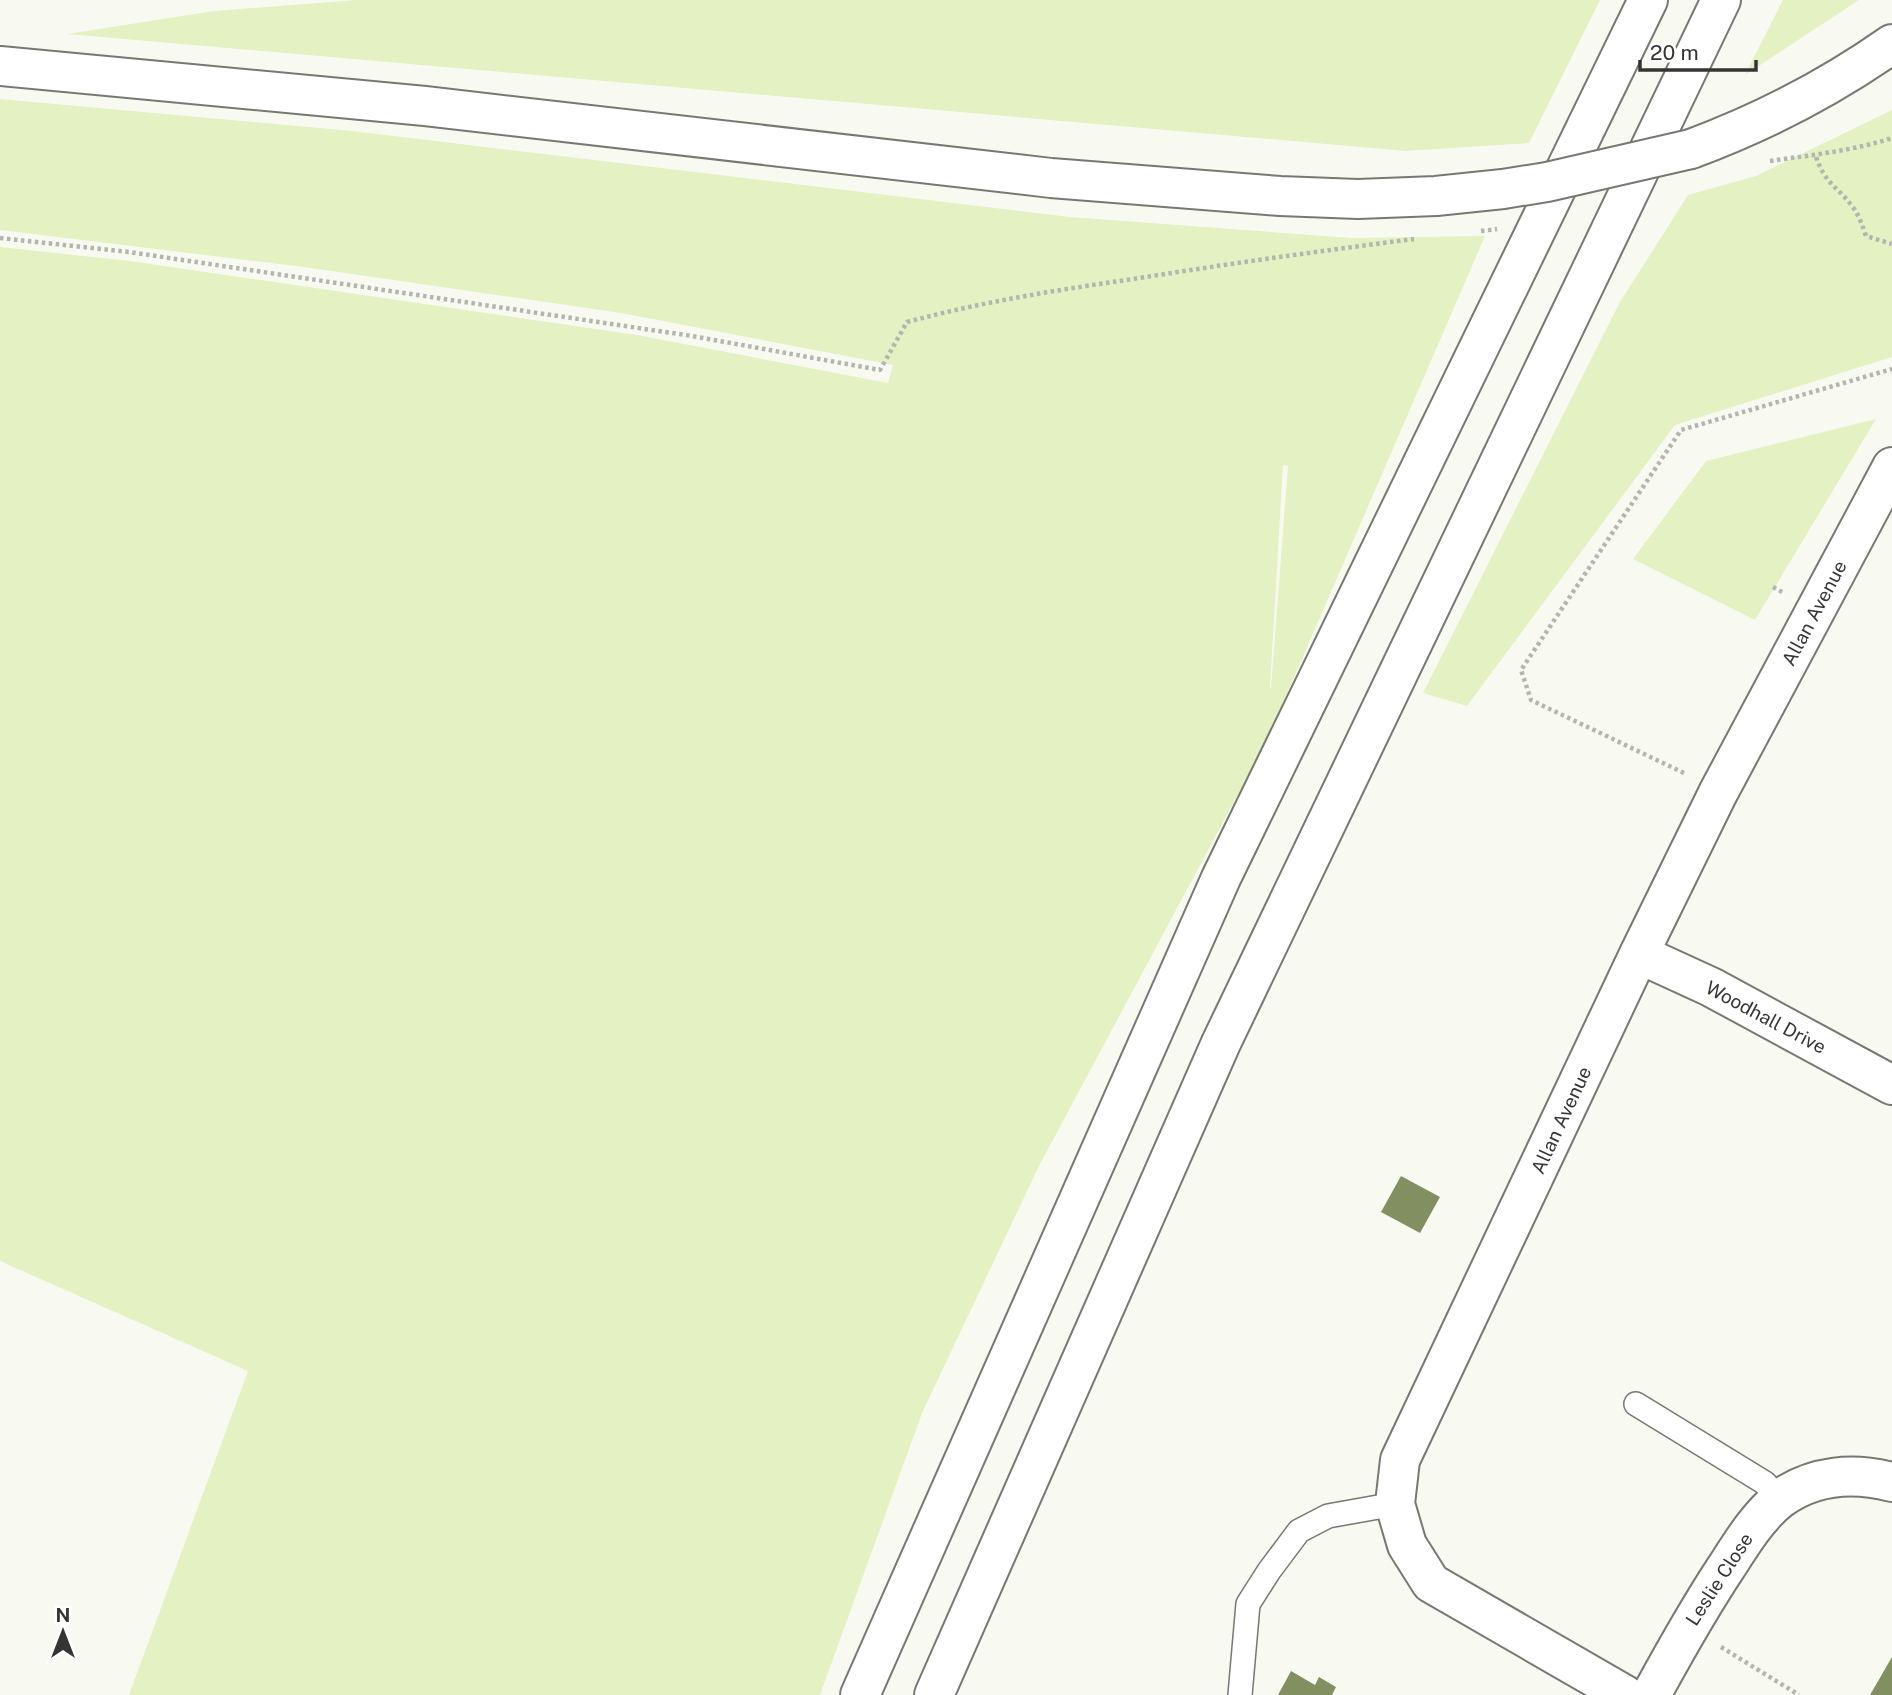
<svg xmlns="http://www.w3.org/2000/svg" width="1892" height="1695" viewBox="0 0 1892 1695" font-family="'Public Sans',sans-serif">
<rect width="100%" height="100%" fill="#f8faf2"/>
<!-- green -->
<path fill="#e3f1c3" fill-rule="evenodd" d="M357,0H1600L1529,143L1406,151L67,34L214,11Z
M1783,0H1859L1745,75Z
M0,99L352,131L1070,217L1352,238L1485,236L1267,740L1039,1166L922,1413L820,1695H129L248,1371L0,1261V247L130,261L637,335L888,383L893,365L621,313L304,267L0,230ZM1283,465L1288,466L1271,688H1270Z
M1892,110V357L1675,425L1467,706L1423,693L1620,302L1688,195L1756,176Z
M1876,419L1755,620L1633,559L1706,461Z"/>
<!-- building -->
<path fill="#828f61" d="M1401,1176L1440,1197L1420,1233L1381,1212Z
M1892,1657V1695H1870Z
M1291,1671L1315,1685L1319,1677L1336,1687L1332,1695H1278Z"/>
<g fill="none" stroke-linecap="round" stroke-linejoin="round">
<!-- lane casing -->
<g stroke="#767971" stroke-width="26">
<path id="lane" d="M1636,1404L1765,1483L1779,1500
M1240,1695L1248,1604L1269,1571L1299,1531L1328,1516L1395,1504"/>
</g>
<!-- street casing -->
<g stroke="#767971" stroke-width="42">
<path id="street" d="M1639,954L1711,987L1892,1085
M1625,1695L1431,1583L1407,1545L1395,1504L1400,1460L1639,954L1718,793L1892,467
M1651,1695C1675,1651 1699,1608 1727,1566C1741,1544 1759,1515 1780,1499C1813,1475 1853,1472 1892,1482"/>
</g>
<!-- highway casing -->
<g stroke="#767971" stroke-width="42">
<path id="highway" d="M0,66L425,106L1051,178L1280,196L1358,199L1436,196L1503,189
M1691,149C1764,122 1828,89 1892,44
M860,1695L1221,878L1648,0
M934,1695L1221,1043L1721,0"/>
</g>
<!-- path -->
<path stroke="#b3b5af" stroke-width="4.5" stroke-dasharray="3.5 3.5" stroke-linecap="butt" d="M1816,157C1826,185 1836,185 1852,206C1859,215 1862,225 1866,236L1892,244
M1770,161C1811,155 1852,151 1892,138
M0,238L129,252L692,336L880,370L907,322C981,302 1057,290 1133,279C1227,264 1320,251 1414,239
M1773,587L1784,593
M1684,773L1531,700L1521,670L1681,430L1892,369
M1721,1647L1799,1695"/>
<!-- lane -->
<use href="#lane" stroke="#fff" stroke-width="23"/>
<!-- street -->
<use href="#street" stroke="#fff" stroke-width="38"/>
<!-- highway -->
<use href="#highway" stroke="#fff" stroke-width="38"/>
<!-- highway-bridge casing -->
<g stroke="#767971" stroke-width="42" stroke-linecap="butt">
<path id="highway-bridge" d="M1503,189L1547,182L1691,149"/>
</g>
<!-- path-bridge -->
<path stroke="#b3b5af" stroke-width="4.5" stroke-dasharray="3.5 3.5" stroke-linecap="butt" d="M1481,231L1497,229"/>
<!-- highway-bridge -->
<use href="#highway-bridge" stroke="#fff" stroke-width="38"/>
</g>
<g text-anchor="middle" stroke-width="5" stroke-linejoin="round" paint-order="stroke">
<!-- street labels -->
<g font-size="19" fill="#353633" stroke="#fff">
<text transform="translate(1814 613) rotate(-62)" y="7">Allan Avenue</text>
<text transform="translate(1766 1017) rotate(28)" y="7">Woodhall Drive</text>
<text transform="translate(1561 1120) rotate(-65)" y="7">Allan Avenue</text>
<text transform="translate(1719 1579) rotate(-57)" y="7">Leslie Close</text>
</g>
</g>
<!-- north arrow -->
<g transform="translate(63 1632)" stroke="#ffffff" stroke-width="5" paint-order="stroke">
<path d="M0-5L12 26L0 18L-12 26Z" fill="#353633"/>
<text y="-10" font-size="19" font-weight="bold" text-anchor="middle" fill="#353633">N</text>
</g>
<!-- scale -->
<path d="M1640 60v10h116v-10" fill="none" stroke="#353633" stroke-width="3.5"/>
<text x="1650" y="60" font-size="21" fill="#353633" stroke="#ffffff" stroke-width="5" paint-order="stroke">20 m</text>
</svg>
